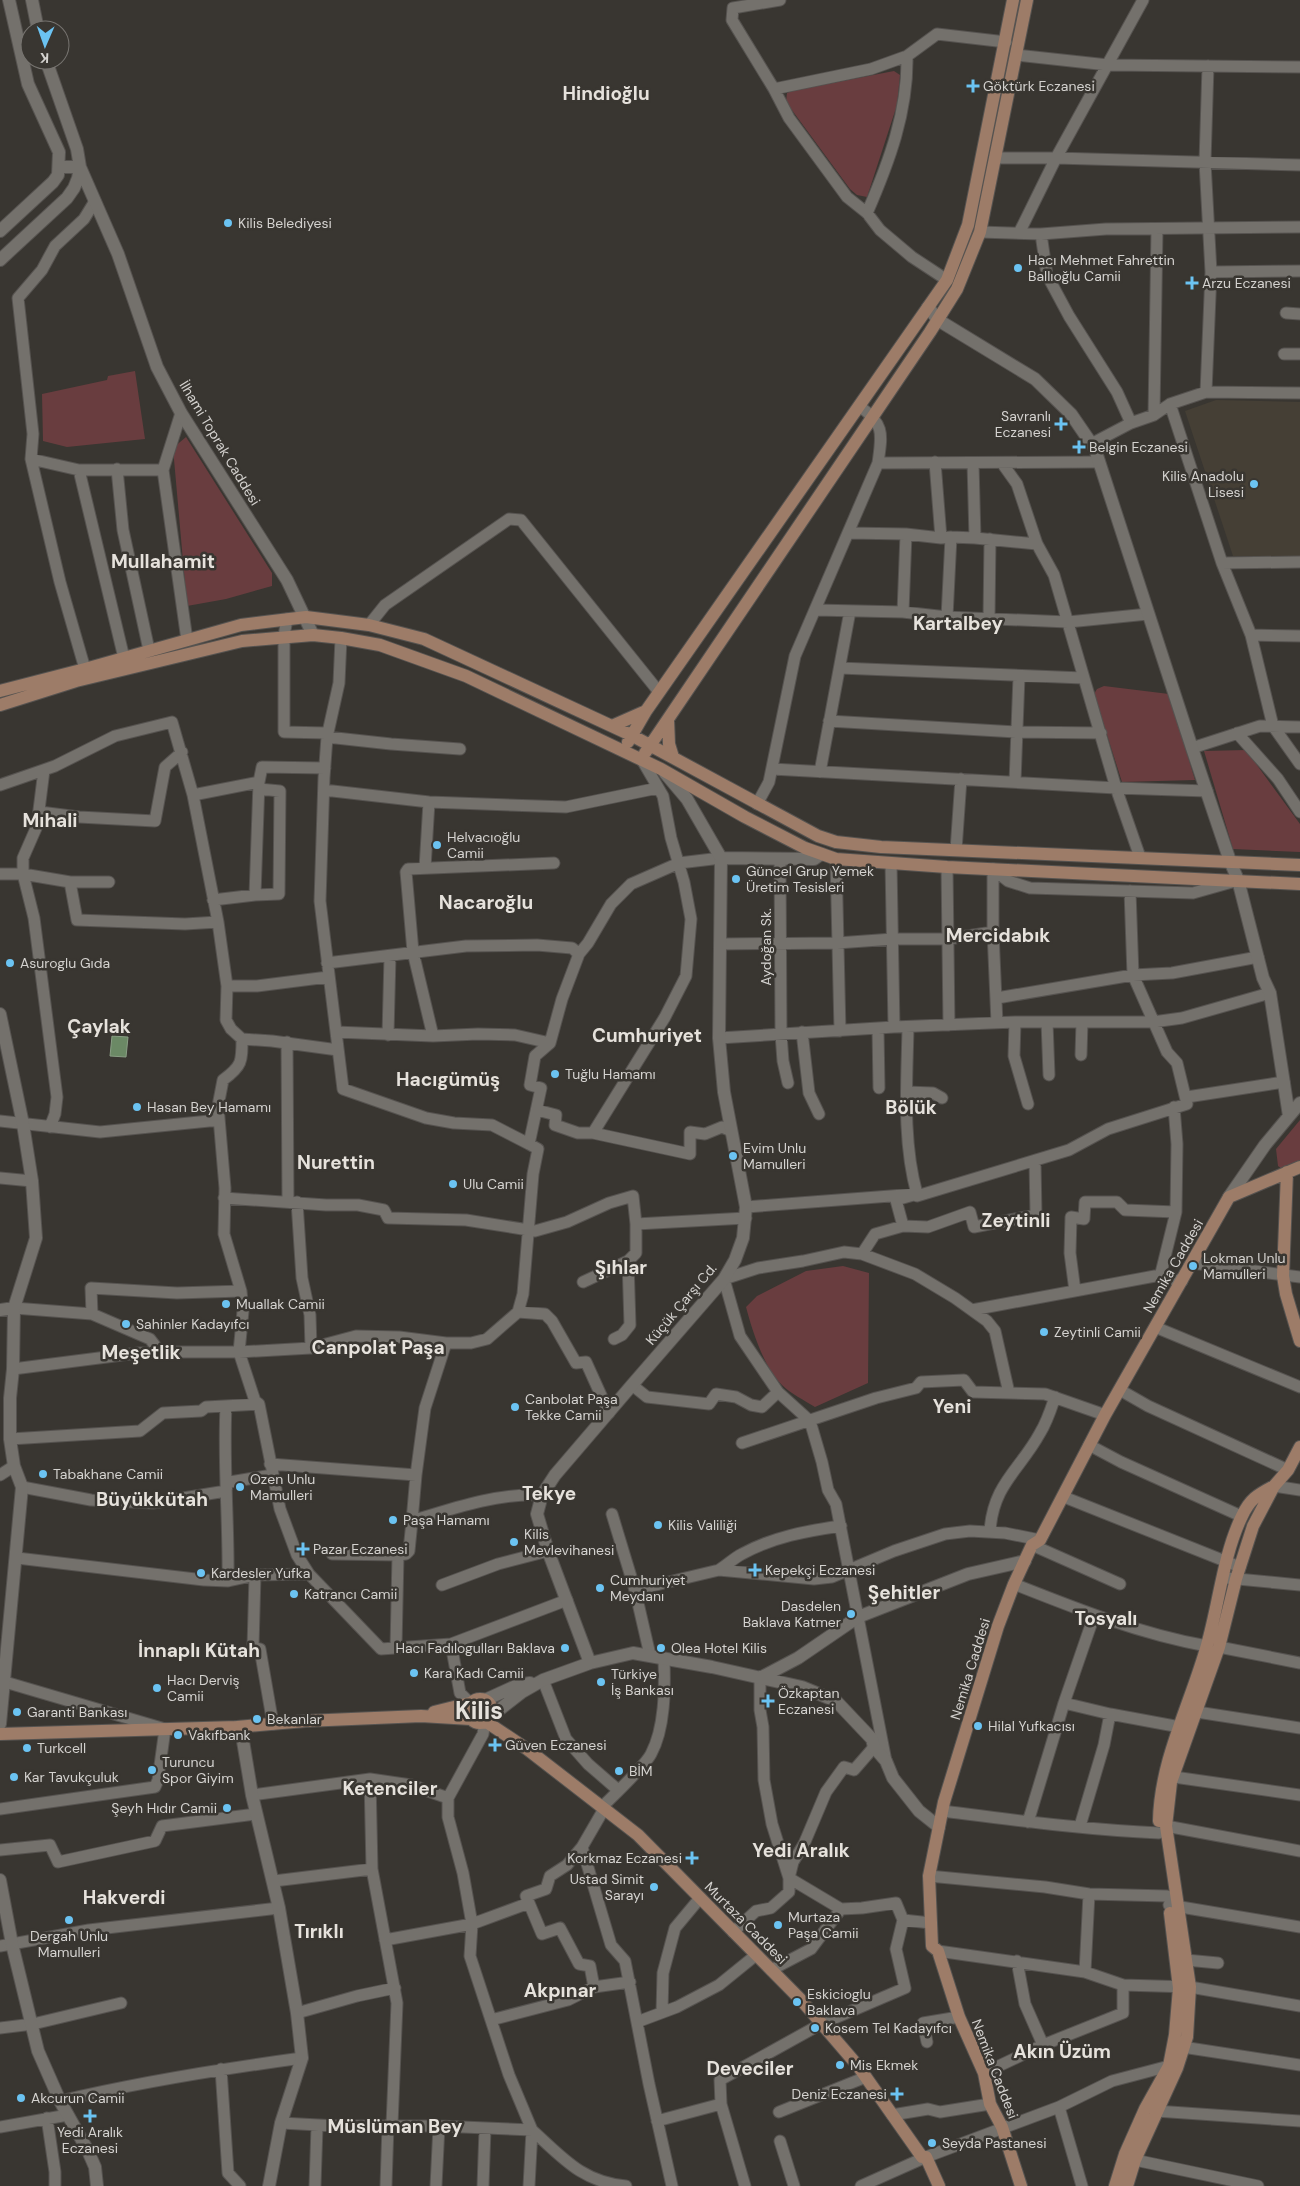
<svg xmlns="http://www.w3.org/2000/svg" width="1300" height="2186" viewBox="0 0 1300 2186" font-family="'DM Sans',sans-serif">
<rect width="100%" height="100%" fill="#393631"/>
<!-- built -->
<path fill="#453f35" d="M1216,400L1300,402V556H1233L1185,411Z"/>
<!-- green -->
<path fill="#693d3f" d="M894,71L900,75L897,105L867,197L857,195L850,189L786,102L787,93L791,91Z
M135,371L145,439L67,447L43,441L42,394L107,380L108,376Z
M186,437L272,573V586L226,599L187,606L173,448Z
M1104,686L1169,694L1195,780L1122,782L1094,694L1097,689Z
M1246,750L1300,824V852L1233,849L1204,751Z
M1300,1120V1162L1282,1169L1278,1166L1276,1149Z
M843,1266L869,1273L868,1383L815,1407C804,1400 791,1394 782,1385C764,1368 752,1330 746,1307L757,1296L806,1271Z"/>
<!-- water -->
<path fill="#6b8965" stroke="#8a9f85" d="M112,1036L128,1037L126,1057L110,1056Z"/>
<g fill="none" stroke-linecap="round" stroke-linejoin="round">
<!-- minor casing -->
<g stroke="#565350" stroke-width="13">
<path id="minor" d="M780,0L733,8L732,20L774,89L789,118L847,197L867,213L880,230L912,257L947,280
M1016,55L1108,65L1300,67
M774,89L871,69L907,56L937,34L1006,42
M995,158H1056L1300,165
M867,213C889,162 908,112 907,56
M980,232L1041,234L1106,229L1300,227
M1019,233L1056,158L1143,0
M1041,234L1047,275L1069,316L1117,392L1131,423
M1211,272L1300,271
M1286,313L1300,314
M1284,354H1300
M1206,392L1211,272L1205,162L1208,66
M1170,404L1222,563L1251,635L1273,726L1300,764
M181,413L163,470L187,640
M1154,415L1157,229
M1091,444L1131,423L1154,415L1170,404L1206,392L1300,393
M31,459L79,470H163
M935,462L941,538
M878,463L1099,462
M973,463L975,538
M1002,463L1017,484L1037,544L1054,575L1116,788L1140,857
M117,469L123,530L149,650
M79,470L124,658
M849,533L906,534L941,538L951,537L975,538L1037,544
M1222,563L1300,562
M816,610L903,612L947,617L1068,622L1148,614
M903,612L906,534
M947,617L951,537
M287,619L284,636V732L326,733L327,737L391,744L460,749
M989,619L990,539
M369,625L385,605L509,519L521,520L659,692
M1251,635L1300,636
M341,638L339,683L327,737L324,778L320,901L343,1089L426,1118L454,1123L492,1125L529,1144
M840,668L1083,678
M85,669L60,582L31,459L33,434L18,298L42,270L55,246L84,219L95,201
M829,721L1016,732L1101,733
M1237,733L1278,779L1300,812
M1192,748L1260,726L1300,727
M772,769L1116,788L1207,791
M820,772L850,611
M1015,782L1019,676
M0,785L55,766L115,736L172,722L193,795L218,922L227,986L226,1020L231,1029L242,1039C242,1062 242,1066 223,1080L218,1106L225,1188L224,1234L241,1291L243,1311L239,1352L255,1401L259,1404L280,1509L297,1555L309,1574L381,1649L451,1644L460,1693L470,1703
M324,790L429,802L566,807L658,788
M193,795L259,782
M757,804L769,782L795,656L878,463C882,434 885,424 859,406
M40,812L79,817L155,821L165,767L182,752
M956,850L961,779
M836,859L840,1031
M780,860L781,1034L783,1061L788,1083
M891,863L894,1027
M947,867L949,1025
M425,868L429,802
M993,869L1008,881L1030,888L1193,893L1232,882
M993,869V932L997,1023
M0,874H23V858L37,826L44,770
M70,882L77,920L185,924L218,922
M255,895L279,894L280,791L259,789
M213,900L255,895L259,782L262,767L325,768
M720,944L837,943L893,939H948L993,932
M327,963L466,946L537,945L572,948L579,954
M227,986H257L328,977
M997,998L1133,975L1172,973L1258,957
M1015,1022L1014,1056L1028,1104
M1047,1022L1049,1075
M878,1029L879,1088
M336,1032L433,1036L478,1034L515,1035L550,1043
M802,1032L809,1093L819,1114
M388,1035L390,956
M433,1036L413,952L406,872L408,869L554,863
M719,1038L894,1027L1015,1022H1153L1182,1018L1270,993
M242,1039L272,1041L338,1050
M287,1042L288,1202
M1081,1055L1082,1022
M907,1092L933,1093L942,1098
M1187,1097L1284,1082
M537,1110L556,1115L555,1125L578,1133H593L690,1154V1132L705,1134L722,1127L731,1131
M0,1121L100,1132L219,1120
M50,1127L55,1114L57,1097L34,918L23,874L70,882H109
M593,1133L665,1017L686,976L691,919L684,882L671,838L663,796L642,760
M0,1178L32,1181
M224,1198L326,1205H358L384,1210L388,1218L466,1220L535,1231L567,1222L609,1203L633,1196L636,1224
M297,1202L302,1278L310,1315L311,1348
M746,1207L917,1194V1196L1069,1150L1108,1129L1187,1104L1177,1063L1167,1052L1133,975L1130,891
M903,1226L896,1200L917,1194C902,1140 907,1082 908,1027
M862,1254L875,1234L903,1226L928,1227L970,1212L974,1227L1036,1215L1035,1161
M1192,1263L1300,1277
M1160,1277L1176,1212L1177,1144L1174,1107
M583,1282L628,1261L636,1253V1224L746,1218
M1075,1291L1070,1253L1071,1217L1084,1219L1085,1202H1117L1125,1210L1176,1212
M14,1308L92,1314L150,1339L160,1352H239L311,1348L356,1336L399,1337L446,1343H471L487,1339L518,1312L523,1294L533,1174L538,1149L529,1144L541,1088L530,1085L535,1056L550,1043L562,999L579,954L588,943L611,904L631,884L679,863L721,858
M972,1310L1155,1276L1182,1281
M518,1312L545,1314L552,1321L576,1363L586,1362L609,1413
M92,1314L91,1288L177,1293L241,1291
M1155,1327L1300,1387
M614,1339L622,1335L630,1325L628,1261
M13,1369L138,1353L160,1352
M632,1385L647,1397L709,1404L716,1394L736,1397L751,1405L762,1407L778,1392
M1120,1390L1148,1406L1288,1470
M226,1406C223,1465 229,1522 228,1581
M10,1439L140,1431L163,1413L201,1411L206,1407L259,1404
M742,1443L876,1398L916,1388L921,1382L964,1380L973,1392L1045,1394L1105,1415
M1089,1445L1121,1462L1241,1516
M270,1464L416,1475L412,1521C454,1508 497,1493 542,1495
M0,1475L14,1466
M416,1475L425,1408L446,1343
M1274,1486L1300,1490
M22,1487L91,1500L153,1503L226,1491L227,1485L230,1482L272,1475
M1064,1497L1240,1567
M612,1514L635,1590L650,1655
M990,1531C993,1484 1020,1470 1040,1433C1047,1422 1051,1409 1055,1397
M1032,1545L1120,1584
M332,1554L398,1555
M17,1558L204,1580L228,1581L255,1575L309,1574
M719,1570C727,1565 734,1558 742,1554C773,1537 806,1531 841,1526
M255,1575L253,1647L260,1649L273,1724
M1227,1578L1300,1585
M1014,1584C1077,1609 1140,1634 1207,1646
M442,1585L498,1564L548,1551
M635,1590L719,1570L814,1579L832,1577L894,1551L945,1534L970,1531L1005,1533L1040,1540
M451,1644L567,1600
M1219,1647L1300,1663
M396,1648L398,1555L406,1554L409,1551L412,1521
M760,1678V1710L763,1727L764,1780L772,1824L789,1878L841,1909
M543,1680L566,1739L588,1764L618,1790
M1064,1703L1110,1714L1180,1727
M1197,1712L1300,1728
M485,1721L483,1734L448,1798V1817L463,1873L472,1924L470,1956L509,2075L532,2130L529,2186
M886,1761L836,1504L828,1490L822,1462L810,1421L778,1392L740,1336L724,1279L758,1268L803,1261L844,1252L862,1254L915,1274L955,1298L987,1321L995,1331L1009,1393
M1174,1777L1300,1795
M370,1779L372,1869L397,2003L392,2125
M252,1795L370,1779L411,1785L448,1798
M602,1807C614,1795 644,1767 651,1754C665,1728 665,1689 664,1660
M0,1809L155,1787L158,1780L165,1729L5,1682
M942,1811C1014,1820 1087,1830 1159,1833
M1028,1822L1064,1703L1094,1616
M1080,1826L1104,1745L1110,1714
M1166,1826L1300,1851
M582,1847L611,1945L625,1961L649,2084L672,2186
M0,1850L50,1845L58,1862L155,1841L162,1826L256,1814
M929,1876L1045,1887L1089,1894L1167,1896
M274,1881L372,1869
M529,1903L542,1934L560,1928L579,1964L590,1966L594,1987
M1169,1905L1300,1927
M733,1932L756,1911L771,1908L789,1892V1878L793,1862L804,1844L826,1792L844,1767L854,1770L874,1747
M385,1940L472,1924L529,1903L526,1896L546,1889L550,1876L567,1865L582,1847L604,1809
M0,1946L89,1930L279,1908
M938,1951L1085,1972L1123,1985L1190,1987L1300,2006
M1186,1960L1218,1963
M1017,1961L1025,2004L1043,2045
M771,1970L811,1949L841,1909L862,1908L896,1903L903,1920L931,1923
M1085,1972L1089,1894
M662,2012L663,1973L675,1928L700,1898
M297,2013L357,1996L395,1988
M491,2020L568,2000L594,1987L630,1982
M637,2022L677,2007L719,1985L756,1955
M0,2028L33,2024L121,2003
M927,2042L923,2023L959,2017
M1176,2046L1300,2065
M221,2069L228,2173L240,2186
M984,2073L1043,2045L1123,2013V1985
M60,2101C140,2082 221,2069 302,2058
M721,2104L745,2186
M1059,2107L1082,2186
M1156,2111L1300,2121
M779,2112L866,2077
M892,2115L928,2109L940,2112L990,2104
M47,2118L55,2172V2186
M657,2121L721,2104L720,2080L821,2024L905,1988L896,1949L903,1920
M281,2123L338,2126H439L532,2130C563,2158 582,2182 626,2186
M0,2127L68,2115
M780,2141L794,2186
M1135,2160L1258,2186
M315,2186L317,2126
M386,2186L388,2125
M436,2186L439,2126
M483,2186L485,2129
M861,2186L926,2157L1059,2107L1112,2081L1169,2066"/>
</g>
<!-- tertiary casing -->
<g stroke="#565350" stroke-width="14">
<path id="tertiary" d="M32,0L38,30
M60,167H80L118,254L157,367L181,413L287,580L313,635
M0,231L53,182L58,175L59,152L28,84L9,0
M0,260L67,198L74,188L78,178L80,167L77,149L46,60
M928,307L938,320L1035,379L1071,414L1095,449L1192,748L1230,861L1238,880L1263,978L1270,993L1289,1116
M721,858L814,859L821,854
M0,1014L23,1124L32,1181L36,1238L14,1308L13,1369L10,1398V1439L14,1466L22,1487L0,1724
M1229,1197L1265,1145L1300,1103
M0,1310L14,1308
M590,1663L548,1551L537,1514L542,1495L555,1475L632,1385L724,1279L735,1260L743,1238L746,1207L724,1092L719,1038L721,858L687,799L665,773
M760,1678L798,1658L858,1617L968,1574L1025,1561
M485,1700L518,1685L530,1683
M491,1716L522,1692L543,1680L590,1663L633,1653L712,1667L802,1687L836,1701L872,1739L874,1747L886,1761L893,1778L919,1811L939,1827
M237,1727L243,1741L252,1795L279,1908L297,2013L302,2058L281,2123L269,2186
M0,1880L12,1944L38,2051L60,2101L88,2151L95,2167L97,2186"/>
</g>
<!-- secondary casing -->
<g stroke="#565350" stroke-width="14">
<path id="secondary" d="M0,691L85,669L241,625L306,617L369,625L424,639L631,735L818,836L836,842L881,847L1300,865
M0,705L76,681L242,641L313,635L341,638L380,645L466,676L661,769L745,817L805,848L836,859L947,867L1300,884
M668,719L669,744L673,757
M612,726L646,711
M628,742L646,711L947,280L968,225L1013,0
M645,753L930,332L957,289L980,232L1027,0
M1287,1172L1283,1276L1286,1294L1300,1341
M468 1711a12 12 0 1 1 24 0a12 12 0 1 1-24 0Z
M434,1712L470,1703
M485,1721L527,1749L638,1835L803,2002L858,2066L922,2157H926L939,2186
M0,1734L237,1727L305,1721L421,1716L471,1719
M1159,1821C1160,1760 1191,1703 1207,1645C1219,1604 1223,1555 1242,1516C1250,1499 1257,1495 1274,1486
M1021,2186L1002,2127L990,2104L984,2073L959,2017L938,1951L932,1946L929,1876L944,1802L998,1626L1014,1584L1032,1545L1040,1540L1105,1415L1229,1197L1300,1167
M1115,2186L1125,2154L1145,2109L1169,2066L1175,2035L1179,1988L1170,1913
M1127,2186L1135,2160L1177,2068L1187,2037L1190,1987L1166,1826L1171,1782L1219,1647L1236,1579L1253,1526L1274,1486L1288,1470L1300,1447"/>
</g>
<!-- minor -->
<use href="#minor" stroke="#74716c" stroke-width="11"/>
<!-- tertiary -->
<use href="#tertiary" stroke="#74716c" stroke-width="12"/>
<!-- secondary -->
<use href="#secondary" stroke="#9d7c68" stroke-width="12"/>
</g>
<!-- markers -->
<g fill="#6bc3f2" stroke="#393631" stroke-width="2">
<path d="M970.5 78.5h5v5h5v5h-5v5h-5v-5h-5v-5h5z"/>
<circle cx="228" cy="223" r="5"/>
<circle cx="1018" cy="268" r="5"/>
<path d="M1189.5 275.5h5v5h5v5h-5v5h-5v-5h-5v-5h5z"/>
<path d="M1058.5 416.5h5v5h5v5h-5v5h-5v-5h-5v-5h5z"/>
<path d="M1076.5 439.5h5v5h5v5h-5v5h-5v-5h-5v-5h5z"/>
<circle cx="1254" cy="484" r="5"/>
<circle cx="437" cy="845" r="5"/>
<circle cx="736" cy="879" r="5"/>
<circle cx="10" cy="963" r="5"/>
<circle cx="555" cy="1074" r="5"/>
<circle cx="137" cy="1107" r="5"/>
<circle cx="733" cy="1156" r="5"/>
<circle cx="453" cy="1184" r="5"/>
<circle cx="1193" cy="1266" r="5"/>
<circle cx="226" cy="1304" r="5"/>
<circle cx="126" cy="1324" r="5"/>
<circle cx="1044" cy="1332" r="5"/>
<circle cx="515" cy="1407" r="5"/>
<circle cx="43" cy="1474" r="5"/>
<circle cx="240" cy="1487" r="5"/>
<circle cx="393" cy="1520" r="5"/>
<circle cx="658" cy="1525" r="5"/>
<circle cx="514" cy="1542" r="5"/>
<path d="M300.5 1541.5h5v5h5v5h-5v5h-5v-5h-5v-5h5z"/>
<path d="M752.5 1562.5h5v5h5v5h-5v5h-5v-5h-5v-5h5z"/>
<circle cx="201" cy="1573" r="5"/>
<circle cx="600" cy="1588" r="5"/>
<circle cx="294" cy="1594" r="5"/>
<circle cx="851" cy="1614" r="5"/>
<circle cx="565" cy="1648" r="5"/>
<circle cx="661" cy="1648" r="5"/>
<circle cx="414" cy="1673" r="5"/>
<circle cx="601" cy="1682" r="5"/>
<circle cx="157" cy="1688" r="5"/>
<path d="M765.5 1693.5h5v5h5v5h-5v5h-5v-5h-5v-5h5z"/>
<circle cx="17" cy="1712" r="5"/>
<circle cx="257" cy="1719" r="5"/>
<circle cx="978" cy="1726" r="5"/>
<circle cx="178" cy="1735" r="5"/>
<path d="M492.5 1737.5h5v5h5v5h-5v5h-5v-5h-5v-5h5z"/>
<circle cx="27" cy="1748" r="5"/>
<circle cx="152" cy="1770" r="5"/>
<circle cx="619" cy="1771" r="5"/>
<circle cx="14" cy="1777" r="5"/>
<circle cx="227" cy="1808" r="5"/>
<path d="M689.5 1850.5h5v5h5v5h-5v5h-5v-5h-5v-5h5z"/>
<circle cx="654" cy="1887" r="5"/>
<circle cx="69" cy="1920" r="5"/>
<circle cx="778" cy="1925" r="5"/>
<circle cx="797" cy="2002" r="5"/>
<circle cx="815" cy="2028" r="5"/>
<circle cx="840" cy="2065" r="5"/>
<path d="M894.5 2086.5h5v5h5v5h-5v5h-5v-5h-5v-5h5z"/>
<circle cx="21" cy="2098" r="5"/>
<path d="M87.5 2108.5h5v5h5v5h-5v5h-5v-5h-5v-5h5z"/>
<circle cx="932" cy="2143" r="5"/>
</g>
<g text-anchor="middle" stroke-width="5" stroke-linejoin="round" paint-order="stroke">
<!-- poi labels -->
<g font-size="14" fill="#d4d2cf" stroke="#393631" text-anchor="start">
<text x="983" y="91">Göktürk Eczanesi</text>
<text x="238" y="228">Kilis Belediyesi</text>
<text x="1028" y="265">Hacı Mehmet Fahrettin<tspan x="1028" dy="16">Ballıoğlu Camii</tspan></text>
<text x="1202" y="288">Arzu Eczanesi</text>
<text x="1051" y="421" text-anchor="end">Savranlı<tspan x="1051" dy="16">Eczanesi</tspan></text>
<text x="1089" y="452">Belgin Eczanesi</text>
<text x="1244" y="481" text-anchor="end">Kilis Anadolu<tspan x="1244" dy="16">Lisesi</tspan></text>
<text x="447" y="842">Helvacıoğlu<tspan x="447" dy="16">Camii</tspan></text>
<text x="746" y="876">Güncel Grup Yemek<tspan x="746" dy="16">Üretim Tesisleri</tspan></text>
<text x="20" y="968">Asuroglu Gıda</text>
<text x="565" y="1079">Tuğlu Hamamı</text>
<text x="147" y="1112">Hasan Bey Hamamı</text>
<text x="743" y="1153">Evim Unlu<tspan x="743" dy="16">Mamulleri</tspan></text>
<text x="463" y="1189">Ulu Camii</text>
<text x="1203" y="1263">Lokman Unlu<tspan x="1203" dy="16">Mamulleri</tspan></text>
<text x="236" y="1309">Muallak Camii</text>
<text x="136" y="1329">Sahinler Kadayıfcı</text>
<text x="1054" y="1337">Zeytinli Camii</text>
<text x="525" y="1404">Canbolat Paşa<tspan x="525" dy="16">Tekke Camii</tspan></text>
<text x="53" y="1479">Tabakhane Camii</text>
<text x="250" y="1484">Ozen Unlu<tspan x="250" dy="16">Mamulleri</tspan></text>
<text x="403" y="1525">Paşa Hamamı</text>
<text x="668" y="1530">Kilis Valiliği</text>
<text x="524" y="1539">Kilis<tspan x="524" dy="16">Mevlevihanesi</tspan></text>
<text x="313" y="1554">Pazar Eczanesi</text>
<text x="765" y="1575">Kepekçi Eczanesi</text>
<text x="211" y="1578">Kardesler Yufka</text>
<text x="610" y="1585">Cumhuriyet<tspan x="610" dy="16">Meydanı</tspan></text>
<text x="304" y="1599">Katrancı Camii</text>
<text x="841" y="1611" text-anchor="end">Dasdelen<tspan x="841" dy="16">Baklava Katmer</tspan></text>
<text x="555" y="1653" text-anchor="end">Hacı Fadılogulları Baklava</text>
<text x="671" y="1653">Olea Hotel Kilis</text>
<text x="424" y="1678">Kara Kadı Camii</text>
<text x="611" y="1679">Türkiye<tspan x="611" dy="16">İş Bankası</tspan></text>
<text x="167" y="1685">Hacı Derviş<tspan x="167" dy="16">Camii</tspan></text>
<text x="778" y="1698">Özkaptan<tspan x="778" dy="16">Eczanesi</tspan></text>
<text x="27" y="1717">Garanti Bankası</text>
<text x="267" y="1724">Bekanlar</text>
<text x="988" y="1731">Hilal Yufkacısı</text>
<text x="188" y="1740">Vakıfbank</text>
<text x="505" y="1750">Güven Eczanesi</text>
<text x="37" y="1753">Turkcell</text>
<text x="162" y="1767">Turuncu<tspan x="162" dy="16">Spor Giyim</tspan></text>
<text x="629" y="1776">BİM</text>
<text x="24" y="1782">Kar Tavukçuluk</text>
<text x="217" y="1813" text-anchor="end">Şeyh Hıdır Camii</text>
<text x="682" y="1863" text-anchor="end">Korkmaz Eczanesi</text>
<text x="644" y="1884" text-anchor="end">Ustad Simit<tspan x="644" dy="16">Sarayı</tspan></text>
<text x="788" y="1922">Murtaza<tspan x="788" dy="16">Paşa Camii</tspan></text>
<text x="69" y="1941" text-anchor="middle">Dergah Unlu<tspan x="69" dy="16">Mamulleri</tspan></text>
<text x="807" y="1999">Eskicioglu<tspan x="807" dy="16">Baklava</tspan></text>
<text x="825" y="2033">Kosem Tel Kadayıfcı</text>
<text x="850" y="2070">Mis Ekmek</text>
<text x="887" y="2099" text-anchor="end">Deniz Eczanesi</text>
<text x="31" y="2103">Akcurun Camii</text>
<text x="90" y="2137" text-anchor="middle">Yedi Aralık<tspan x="90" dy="16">Eczanesi</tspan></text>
<text x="942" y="2148">Seyda Pastanesi</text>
</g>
<!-- street labels -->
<g font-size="14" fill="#d4d2cf" stroke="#393631">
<text transform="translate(220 443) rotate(59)" y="5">İlhami Toprak Caddesi</text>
<text transform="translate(766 947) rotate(-90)" y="5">Aydoğan Sk.</text>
<text transform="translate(1173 1266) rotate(-60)" y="5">Nemika Caddesi</text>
<text transform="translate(681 1304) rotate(-50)" y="5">Küçük Çarşı Cd.</text>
<text transform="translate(970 1669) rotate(-73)" y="5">Nemika Caddesi</text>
<text transform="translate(746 1923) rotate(45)" y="5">Murtaza Caddesi</text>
<text transform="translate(995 2069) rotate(69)" y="5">Nemika Caddesi</text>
</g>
<!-- district labels -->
<g font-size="19" font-weight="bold" fill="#e6e2dc" stroke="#393631">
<text x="606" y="100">Hindioğlu</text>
<text x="163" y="568">Mullahamit</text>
<text x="958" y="630">Kartalbey</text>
<text x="50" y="827">Mıhali</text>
<text x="486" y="909">Nacaroğlu</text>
<text x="998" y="942">Mercidabık</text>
<text x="99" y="1033">Çaylak</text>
<text x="647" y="1042">Cumhuriyet</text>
<text x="448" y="1086">Hacıgümüş</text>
<text x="911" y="1114">Bölük</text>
<text x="336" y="1169">Nurettin</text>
<text x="1016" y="1227">Zeytinli</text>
<text x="621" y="1274">Şıhlar</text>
<text x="378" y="1354">Canpolat Paşa</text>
<text x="141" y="1359">Meşetlik</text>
<text x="952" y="1413">Yeni</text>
<text x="549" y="1500">Tekye</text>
<text x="152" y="1506">Büyükkütah</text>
<text x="904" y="1599">Şehitler</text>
<text x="1106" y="1625">Tosyalı</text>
<text x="199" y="1657">İnnaplı Kütah</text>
<text x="390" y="1795">Ketenciler</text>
<text x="801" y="1857">Yedi Aralık</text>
<text x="124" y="1904">Hakverdi</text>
<text x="319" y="1938">Tırıklı</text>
<text x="560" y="1997">Akpınar</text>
<text x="1062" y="2058">Akın Üzüm</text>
<text x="750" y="2075">Deveciler</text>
<text x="395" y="2133">Müslüman Bey</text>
</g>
<!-- town labels -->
<g font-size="24" font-weight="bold" fill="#e6e2dc" stroke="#393631">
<text x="479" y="1719">Kilis</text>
</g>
</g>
<!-- north arrow -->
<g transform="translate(45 45) rotate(182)"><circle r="24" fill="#393631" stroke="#777470"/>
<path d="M0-4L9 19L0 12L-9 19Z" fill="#6bc3f2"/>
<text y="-8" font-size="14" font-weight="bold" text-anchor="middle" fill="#d4d2cf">K</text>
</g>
</svg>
